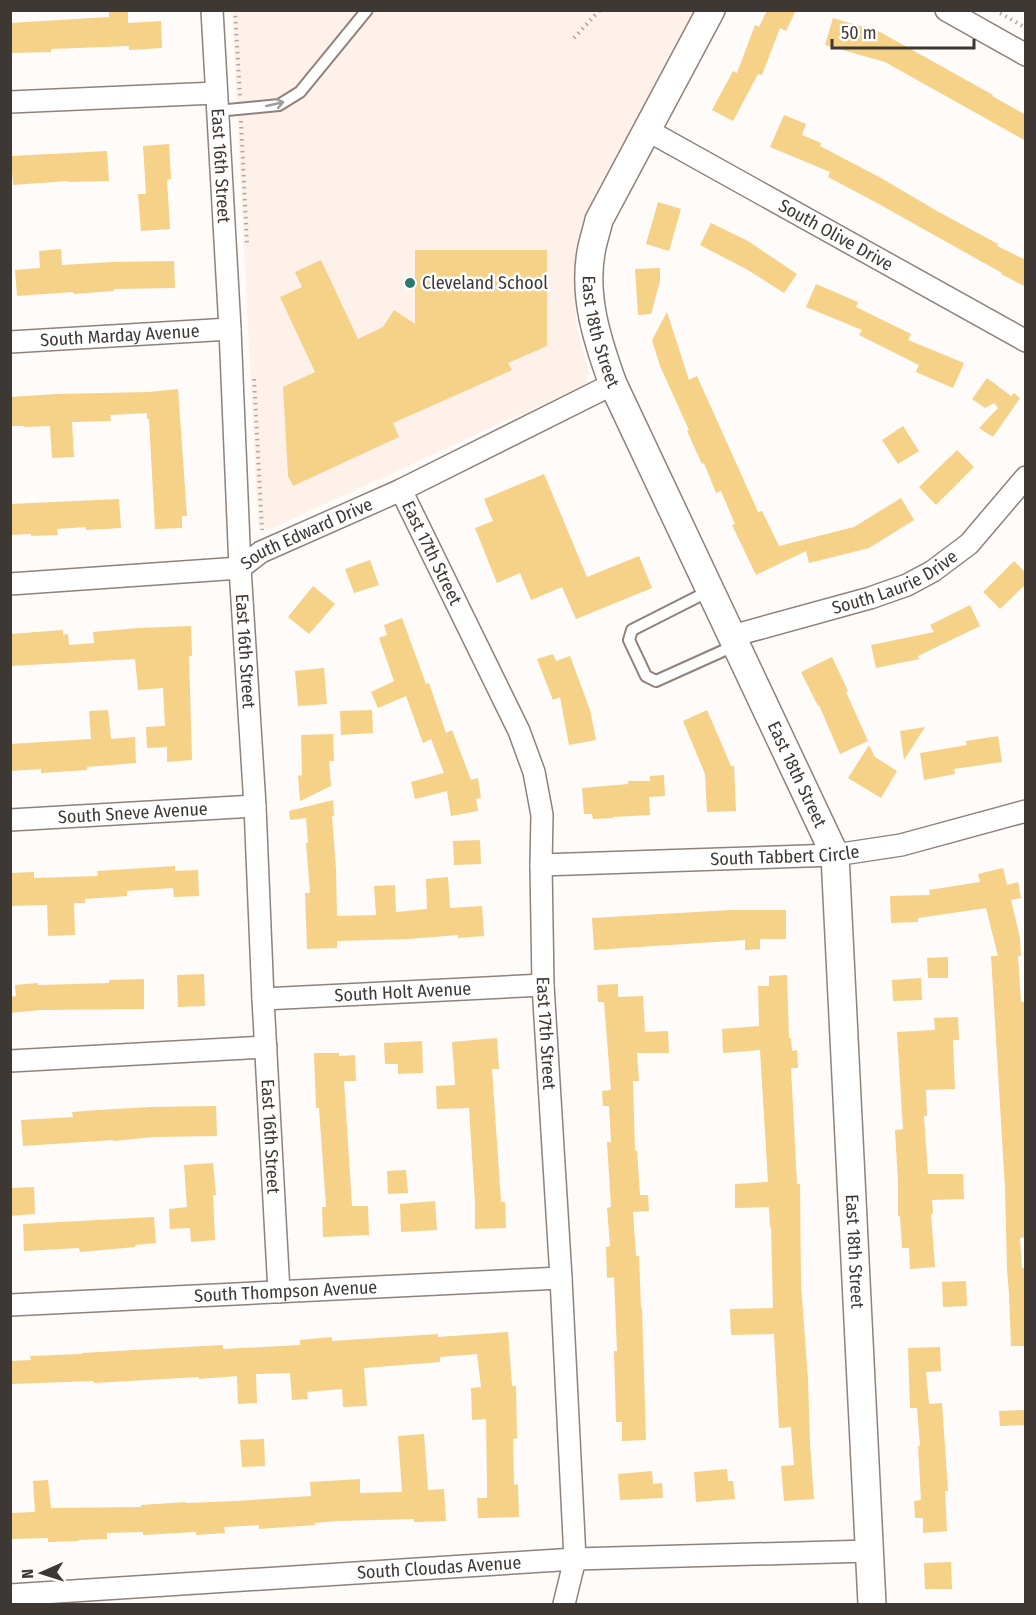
<svg xmlns="http://www.w3.org/2000/svg" width="1036" height="1615" viewBox="0 0 1036 1615" font-family="'Fira Sans Condensed',sans-serif">
<rect width="100%" height="100%" fill="#fefbf9"/>
<!-- built -->
<path fill="#fef1e9" d="M232,11H700L585,233L576,268L574,298L577,329L589,372L586,384L268,530L260,528L258,523Z"/>
<!-- building -->
<path fill="#f6d188" d="M109,10H128V23L161,21L162,48L129,50V46L51,49V52L10,53V23L109,17Z
M767,10H796L786,31L780,28L762,75L758,74L733,121L712,110L733,71L737,73L755,25L759,27Z
M833,18L880,32L993,95L992,96L1026,115V141L885,62L825,45Z
M784,115L806,124L802,135L821,143L820,146L881,178L937,211L998,244L997,246L1026,260V287L1001,274L1002,273L877,203L828,177L830,172L770,147Z
M169,144L171,179L167,180L170,229L141,231L138,194H146L143,146Z
M107,151L109,181L68,182V181L13,185L11,156Z
M658,202L681,209L669,251L646,244Z
M711,223L748,241L797,274L784,293L748,270L700,245Z
M61,249L62,265L112,262L174,261L175,288L114,289V291L74,294L73,292L17,296L15,270L40,268L39,251Z
M415,250H547V346L508,363L512,370L393,423L399,437L293,486L288,476L283,387L315,372L280,297L302,287L295,272L321,260L358,339L383,327L394,310L415,324Z
M660,268V281L651,314L638,315L635,269Z
M816,284L858,302L856,307L911,334L908,340L964,363L953,388L916,372L919,365L859,335L862,330L806,307Z
M667,312L689,380L697,376L758,512L762,511L779,546L854,527L901,498L914,520L869,548L809,563L806,551L756,575L732,525L735,524L721,491L716,493L704,463L702,464L687,431L689,430L660,366L652,340Z
M987,378L1011,396L1014,393L1020,398L993,437L979,428L998,408L994,403L985,408L972,399Z
M178,389L187,516H182V528L155,529L149,419H147V413L110,415L111,421L72,422L74,457L52,458L50,426L24,427V426H10V397L57,394L149,392Z
M903,426L919,451L898,464L882,440Z
M957,450L974,467L936,505L919,487Z
M544,474L587,577L639,556L652,588L576,619L562,587L531,600L520,573L497,583L475,528L493,521L484,499Z
M119,499L121,528L86,530V527L57,529L58,535L31,536V534L10,535V504Z
M370,560L379,585L354,593L345,569Z
M1014,561L1026,573V584L1000,609L983,592Z
M313,586L335,604L309,634L288,617Z
M970,605L980,626L918,656L919,659L876,668L871,645L934,632L930,625Z
M402,618L426,684L429,683L446,733L452,730L471,780L478,778L481,798L476,799L478,811L451,816L447,791L415,799L411,782L444,773L431,739L423,743L406,696L378,708L371,692L394,681L379,638L387,635L384,625Z
M191,626L192,656H189L192,760L167,762V747L147,748L146,727L165,726L163,688L138,690L135,659L10,666V634L63,630V635L68,634L69,645L94,643L93,632L138,628Z
M553,654L556,661L570,656L590,710L596,740L569,745L560,697L553,700L537,659Z
M832,657L848,691L846,692L868,741L840,754L819,705L818,706L801,672Z
M324,668L327,704L298,706L295,671Z
M108,710L111,739L135,737L136,763L87,767V770L41,773V769L10,771V744L91,739L89,711Z
M372,710L373,733L341,735L340,711Z
M707,710L731,766H734L736,811L707,812L705,774L683,721Z
M925,727L904,760L900,731Z
M333,734L334,761H329L331,786L300,801L298,776L302,775L301,735Z
M998,736L1002,762L954,769L955,774L924,780L920,753L967,745L966,741Z
M869,745L875,757L897,771L881,798L848,778Z
M664,775L665,796L649,797L650,815L613,817V818L593,819L592,814H584L582,788L628,784V781H650V776Z
M333,800L334,816H332L336,869L337,916L376,915L374,886L395,885L396,912L427,909L426,879L448,877L450,908L482,906L484,936L458,938V935L408,939L337,941V948L307,949L305,893H310L306,843H308L306,818L290,820L289,811Z
M480,840L481,864L454,865L453,841Z
M175,866V871L198,870L199,896L174,897L173,888L127,891V896L85,899V903H74L75,935L48,936L47,905L10,906V873L34,872V878L98,876L97,871Z
M1003,868L1007,885L1018,882L1021,898L1011,900L1020,938L1021,956H1018L1021,1002H1026V1237L1020,1238L1022,1268H1026V1346H1011L1009,1294L1007,1269L1005,1188L991,956H998L986,908L918,918V922L891,923L890,896L930,895L929,890L980,882L978,874Z
M731,910H786V939H760V949L745,950V940L594,950L592,918Z
M948,957V978H928L927,958Z
M204,974L205,1006L178,1007L177,975Z
M787,975L789,1038H791L792,1051L797,1050L798,1068H791L797,1184H800L801,1284L808,1380L810,1444L814,1499L784,1501L781,1466L794,1465L791,1427L779,1428L774,1334L731,1335L730,1309L773,1308L771,1227H770L769,1207L735,1208V1184L768,1182L760,1050L723,1053L722,1029L759,1026L758,986H769V976Z
M921,978L922,1000L893,1001L892,980Z
M144,979V1009L41,1010L10,1013V997L16,996L15,985L38,983V985L109,983V980Z
M618,984V997L643,996L645,1032L668,1031L669,1053H637L639,1081H633L635,1151L637,1150L640,1195H648L649,1211L633,1212L636,1256H639L641,1308H642L646,1440L622,1441V1422H616L614,1351H617L614,1277L607,1278L606,1247L610,1246L607,1208L611,1207L607,1142H611L609,1106H603L602,1091L611,1090L604,1002H598L597,985Z
M958,1017L959,1040H953L955,1089L926,1090L927,1116H924L928,1174H963L964,1199L932,1200L933,1214H931L935,1267L910,1269L909,1248H902L900,1216H898V1182L895,1130L903,1129L897,1032L935,1030L934,1018Z
M497,1038L499,1069H492L501,1202H505L506,1228L475,1229V1203L469,1108L437,1109L436,1086L455,1085L452,1042Z
M422,1041L423,1073L398,1074V1064H385L384,1043Z
M314,1053H339V1056L355,1055L356,1081H344L352,1206H368L369,1235L323,1237L322,1207H326L319,1108H316Z
M216,1106L217,1136L154,1137L114,1141V1140L23,1146L21,1120L73,1117L72,1112L98,1110L151,1107Z
M213,1163L216,1195H213L215,1240L191,1242L190,1228L170,1229L169,1209L187,1207L184,1165Z
M406,1170L408,1193L388,1194L387,1171Z
M34,1187L35,1214L10,1216V1188Z
M435,1201L437,1230L401,1232L400,1204Z
M154,1217L156,1243L135,1245V1247L80,1252L79,1248L24,1251L23,1224Z
M966,1281L967,1306L943,1307L942,1282Z
M508,1332L512,1386H516L517,1438L513,1439L514,1485L518,1484L519,1517L478,1518L477,1498H487V1485L486,1419L472,1420L471,1388L481,1387L477,1354L440,1357V1362L364,1368L367,1406L343,1407L342,1389L307,1392L308,1399L292,1400L290,1373L256,1374L257,1403L238,1404L237,1376L199,1379V1377L94,1383V1381L10,1384V1361L31,1360L30,1356L82,1354V1353L223,1345V1349L300,1345V1340L332,1337V1341L438,1334V1337Z
M940,1347L941,1371L926,1372L929,1404L942,1403L948,1491H945L947,1531L923,1533V1518H915L914,1501L921,1500L918,1446H920L917,1408H910L908,1348Z
M1026,1410V1425L1000,1426L999,1411Z
M424,1434L428,1490L444,1489L446,1521L414,1522V1519L337,1521L314,1523L315,1525L259,1529V1525L224,1527L225,1533L196,1535V1532L143,1535V1532L107,1533V1539L78,1540V1541L48,1542V1538L10,1539V1513L35,1512L33,1481L48,1480L51,1508L141,1507V1505L186,1502V1503L236,1501L311,1496L310,1482L360,1479V1493L402,1492L398,1436Z
M264,1439L265,1466L242,1467L240,1440Z
M727,1469L728,1481H733L735,1499L696,1502L694,1472Z
M652,1471L653,1484L662,1483L663,1498L620,1500L618,1474Z
M951,1562L952,1589H925L924,1563Z"/>
<g fill="none" stroke-linecap="round" stroke-linejoin="round">
<!-- service casing -->
<g stroke="#8e827a" stroke-width="14">
<path id="service" d="M217,111L279,105L300,92L367,10
M709,591L632,630L629,640L646,676L656,681L736,645"/>
</g>
<!-- minor casing -->
<g stroke="#8e827a" stroke-width="24">
<g id="minor">
<path id="s1" d="M212,10L230,329L240,568L255,806L263,999L279,1292"/>
<path d="M946,10L1026,55"/>
<path d="M10,102L216,93"/>
<path id="s2" d="M647,130L1026,341"/>
<path id="s3" d="M10,342L230,329"/>
<path id="s4" d="M401,490L519,731L534,772L542,815L541,865L543,985L561,1278L575,1559L564,1604"/>
<path id="s5" d="M10,584L240,568L261,552L401,490L613,384"/>
<path id="s6" d="M732,636L870,598L907,585L933,571L969,544L1026,477"/>
<path id="s7" d="M10,820L255,806"/>
<path id="s8" d="M541,865L835,855L901,845L1026,811"/>
<path id="s9" d="M263,999L543,985"/>
<path d="M10,1061L266,1047"/>
<path id="s10" d="M10,1305L561,1278"/>
<path id="s11" d="M10,1595L575,1559L869,1551"/>
</g>
</g>
<!-- tertiary casing -->
<g stroke="#8e827a" stroke-width="30">
<g id="tertiary">
<path id="s12" d="M711,10L599,220C597,229 594,238 592,247C582,294 597,340 613,384L835,855L872,1604"/>
</g>
</g>
<!-- path -->
<path stroke="#aba7a4" stroke-width="4" stroke-dasharray="1.5 4.5" stroke-linecap="butt" d="M235,10L240,96
M995,10L1026,28
M574,38L600,10
M241,121L247,245
M254,379L262,530"/>
<!-- service -->
<use href="#service" stroke="#fff" stroke-width="10"/>
<!-- minor -->
<use href="#minor" stroke="#fff" stroke-width="21"/>
<!-- tertiary -->
<use href="#tertiary" stroke="#fff" stroke-width="27"/>
</g>
<!-- one-way arrows -->
<defs><path id="oneway-shaft" d="M-6 0H5M1.5-3L5.5 0L1.5 3" fill="none" stroke-width="1.6" stroke-linecap="round" stroke-linejoin="round" transform="scale(1.5)"/></defs>
<use stroke="#9e9c9a" href="#oneway-shaft" transform="translate(275 104) rotate(-13)"/>
<!-- markers -->
<circle fill="#2b7575" stroke="#fff" stroke-width="2" cx="410" cy="283" r="6"/>
<g text-anchor="middle" stroke-width="5" stroke-linejoin="round" paint-order="stroke">
<!-- street labels -->
<g font-size="18" fill="#3d3834" stroke="#fff">
<text dy="6" stroke="none"><textPath href="#s1" startOffset="156">East 16th Street</textPath></text>
<text dy="6" stroke="none"><textPath href="#s2" startOffset="216">South Olive Drive</textPath></text>
<text dy="6" stroke="none"><textPath href="#s12" startOffset="352">East 18th Street</textPath></text>
<text dy="6" stroke="none"><textPath href="#s3" startOffset="110">South Marday Avenue</textPath></text>
<text dy="6" stroke="none"><textPath href="#s5" startOffset="306">South Edward Drive</textPath></text>
<text dy="6" stroke="none"><textPath href="#s4" startOffset="70">East 17th Street</textPath></text>
<text dy="6" stroke="none"><textPath href="#s6" startOffset="172">South Laurie Drive</textPath></text>
<text dy="6" stroke="none"><textPath href="#s1" startOffset="642">East 16th Street</textPath></text>
<text dy="6" stroke="none"><textPath href="#s12" startOffset="838">East 18th Street</textPath></text>
<text dy="6" stroke="none"><textPath href="#s7" startOffset="123">South Sneve Avenue</textPath></text>
<text dy="6" stroke="none"><textPath href="#s8" startOffset="244">South Tabbert Circle</textPath></text>
<text dy="6" stroke="none"><textPath href="#s9" startOffset="140">South Holt Avenue</textPath></text>
<text dy="6" stroke="none"><textPath href="#s4" startOffset="574">East 17th Street</textPath></text>
<text dy="6" stroke="none"><textPath href="#s1" startOffset="1128">East 16th Street</textPath></text>
<text dy="6" stroke="none"><textPath href="#s12" startOffset="1324">East 18th Street</textPath></text>
<text dy="6" stroke="none"><textPath href="#s10" startOffset="276">South Thompson Avenue</textPath></text>
<text dy="6" stroke="none"><textPath href="#s11" startOffset="430">South Cloudas Avenue</textPath></text>
</g>
<!-- poi labels -->
<g font-size="18" fill="#3d3834" stroke="#fff" text-anchor="start">
<text x="422" y="289">Cleveland School</text>
</g>
</g>
<!-- border -->
<rect width="1036" height="1615" fill="none" stroke="#3d3834" stroke-width="24"/>
<!-- north arrow -->
<g transform="translate(42 1573) rotate(267)" stroke="#ffffff" stroke-width="4.5" paint-order="stroke">
<path d="M0-4.5L10 22L0 15L-10 22Z" fill="#3d3834"/>
<text y="-9" font-size="16" font-weight="bold" text-anchor="middle" fill="#3d3834">N</text>
</g>
<!-- scale -->
<path d="M832 39v9h142v-9" fill="none" stroke="#3d3834" stroke-width="3"/>
<text x="841" y="39" font-size="18" fill="#3d3834" stroke="#ffffff" stroke-width="4.5" paint-order="stroke">50 m</text>
</svg>
